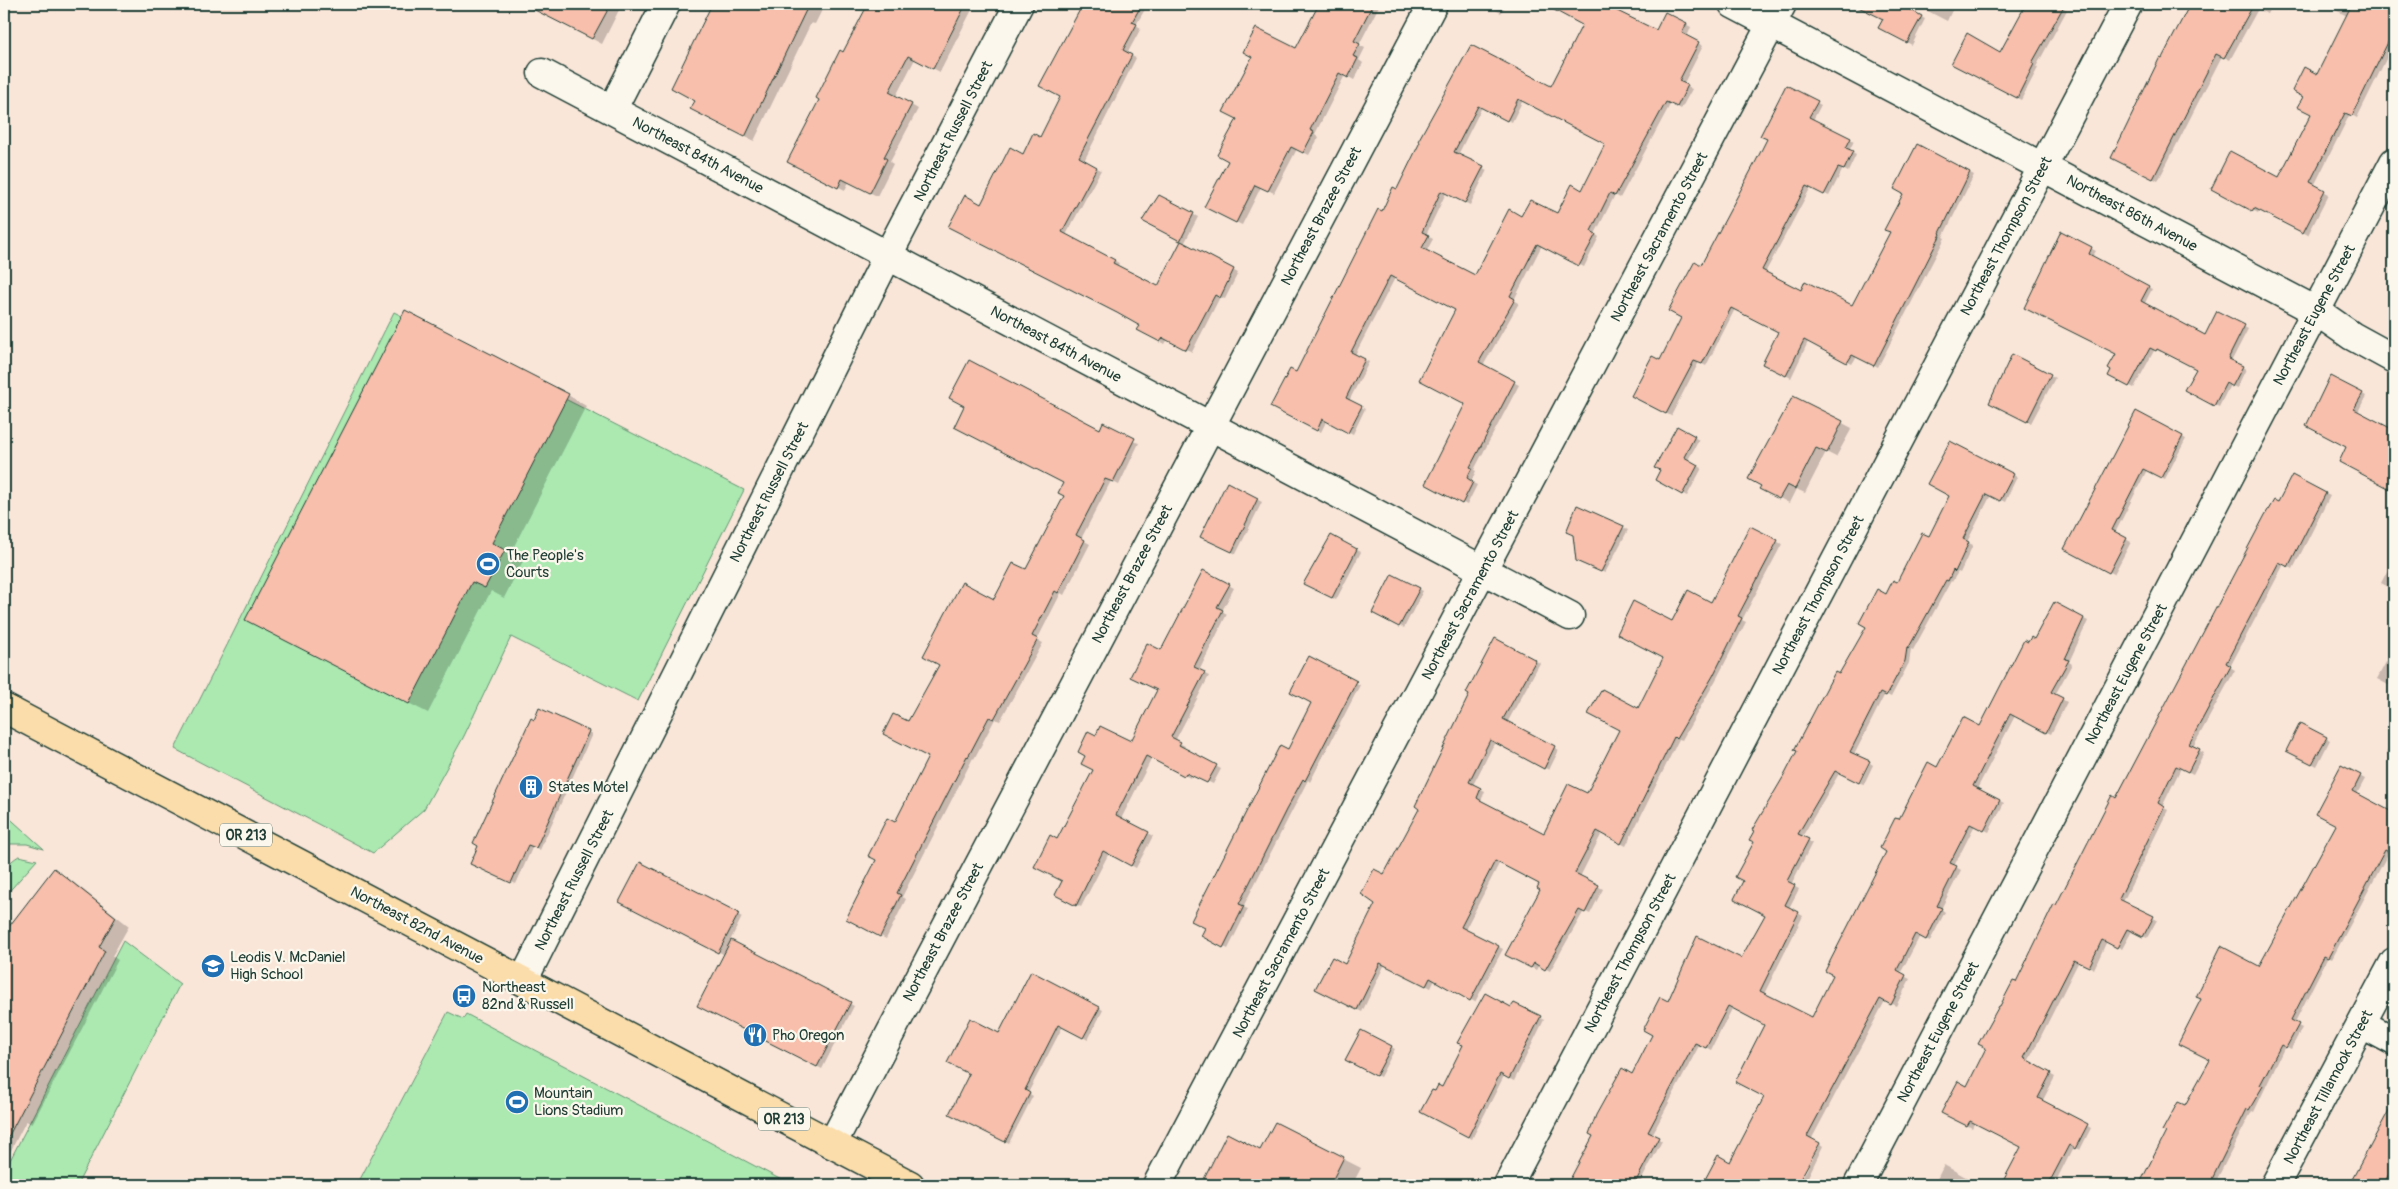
<svg xmlns="http://www.w3.org/2000/svg" width="2398" height="1189" viewBox="0 0 2398 1189" font-family="Pangolin,sans-serif">
<rect width="100%" height="100%" fill="#fae6d9"/>
<filter id="ink" filterUnits="userSpaceOnUse"><feTurbulence type="fractalNoise" baseFrequency=".02" numOctaves="2"/><feDisplacementMap in="SourceGraphic" scale="10" xChannelSelector="R" yChannelSelector="G"/><feConvolveMatrix kernelMatrix="1 2 1 2 8 2 1 2 1" color-interpolation-filters="sRGB"/></filter>
<g filter="url(#ink)">
<!-- green -->
<path fill="#abe9b1" stroke="#659372" d="M394,312L744,490L638,701L511,637L464,736L424,809L373,853L175,749Z
M4,813L44,849L27,844H4Z
M19,856L37,860L4,897C4,879 1,866 19,856Z
M123,941L180,984L77,1185H4V1172Z
M448,1012L463,1019L466,1014L791,1185H357Z"/>
<!-- shadow -->
<path fill="#0003" fill-rule="evenodd" d="M546,4H622L602,44L542,12Z
M715,4H825L815,24L811,23L754,141L701,114L696,101L673,88Z
M869,4H975L940,72L915,59L896,96L918,109L890,162L893,164L877,196L849,182L845,190L796,165L844,54Z
M1111,4H1148L1136,25L1141,28L1127,54L1136,58L1084,161L1101,170L1066,235L1119,263L1117,267L1158,287L1182,241L1144,221L1159,197L1198,217L1184,244L1238,273L1225,299L1220,297L1192,352L1168,339L1165,344L1139,330L1142,326L982,205L1023,155L1040,138Z
M1311,4H1380L1359,45L1365,48L1359,60L1363,63L1354,80L1345,75L1315,134L1319,137L1309,155L1297,149L1274,193L1261,187L1242,225L1211,210L1230,161L1254,57L1296,50L1317,9Z
M1484,4H1506L1501,13Z
M1549,4H1612L1610,9L1656,32L1666,14L1691,27L1687,37L1703,46L1683,85L1692,89L1681,109L1671,103L1620,198L1615,195L1595,234L1599,237L1584,267L1542,245L1514,300L1519,303L1483,366L1519,385L1474,470L1476,471L1471,482L1477,485L1467,505L1427,484L1467,404L1457,310L1395,278L1355,355L1369,362L1349,401L1365,409L1353,434L1327,420L1321,432L1272,406L1296,373L1383,213L1397,191L1472,46L1551,87L1584,24L1572,15ZM1523,100L1607,144L1582,191L1557,215L1522,218L1476,277L1426,252L1433,239L1426,235L1446,193L1470,205L1487,170L1458,155L1482,107L1512,122Z
M1855,4H1897L1925,19L1912,45L1880,28L1884,19Z
M1927,4H1955L1947,21L1924,9Z
M2024,4H2064L2062,7L2067,10L2036,67L2038,68L2021,100L1952,63L2001,53L2026,5Z
M2191,4H2272L2267,14L2258,9L2230,60L2222,56L2158,181L2117,160L2162,60Z
M2324,4H2394V43L2357,118L2350,114L2314,186L2329,194L2308,235L2260,209L2258,213L2212,189L2279,179L2312,114L2317,75L2347,16Z
M1787,87L1821,105L1813,120L1854,141L1849,151L1856,155L1848,172L1843,169L1829,196L1811,187L1765,273L1801,291L1852,307L1891,232L1918,146L1974,175L1943,237L1945,238L1878,367L1857,356L1852,364L1808,342L1791,378L1764,363L1780,332L1735,309L1706,366L1699,362L1671,416L1633,395L1661,361L1683,318L1702,266L1768,139Z
M2062,233L2096,251L2092,257L2152,289L2144,305L2205,337L2218,313L2248,329L2231,362L2246,369L2237,388L2230,385L2219,407L2186,390L2198,368L2162,350L2161,352L2155,349L2134,388L2109,375L2117,354Z
M2013,356L2055,378L2031,423L1991,403Z
M2331,377L2366,396L2358,412L2394,431V490L2340,461L2348,447Z
M568,395L586,406L510,554L523,561L504,598L491,591L428,713L265,630Z
M1793,397L1852,428L1836,457L1826,452L1805,493L1796,489L1789,503L1770,493Z
M2137,413L2186,439L2165,479L2147,470L2115,533L2131,542L2114,574L2066,549Z
M1678,428L1699,440L1688,460L1702,468L1687,496L1656,480Z
M1100,431L1139,443L1119,485L1111,481L1081,539L1090,544L1064,595L1061,593L1037,640L1043,643L1000,721L995,719L974,759L973,758L902,897L906,899L886,939L848,918L929,757L909,723L994,601L1026,571Z
M1950,443L2017,477L2005,502L1991,495L1967,542L1973,545L1960,573L1958,572L1952,582L1951,581L1913,650L1911,649L1909,663L1891,697L1885,694L1854,755L1840,772L1802,837L1812,843L1791,885L1799,889L1789,908L1803,916L1764,994L1812,1019L1835,975L1899,821L1938,769L1980,727L2029,644L2035,641L2054,604L2088,621L2069,662L2072,664L2055,695L2067,702L2051,734L2015,716L1977,789L2004,803L1989,832L1975,825L1954,866L1961,870L1941,909L1945,912L1930,941L1920,936L1900,974L1910,979L1896,1006L1885,1001L1811,1140L1818,1143L1797,1185H1704L1718,1157L1731,1163L1765,1097L1766,1025L1733,1007L1711,1050L1700,1044L1652,1135L1662,1141L1639,1185H1568L1594,1135L1632,1075L1669,1003L1742,960L1766,915L1745,881L1755,842L1786,775L1840,676L1886,595L1898,583L1929,538L1951,496Z
M2292,477L2330,496L2293,569L2284,564L2230,667L2235,670L2193,747L2204,753L2193,774L2181,768L2162,807L2168,810L2123,902L2157,920L2147,938L2132,931L2122,949L2107,941L2094,969L2079,961L2028,1062L2055,1077L2042,1102L2091,1128L2080,1150L2073,1147L2054,1185H2016L2006,1179L2023,1146L1975,1122L1972,1128L1943,1112L1968,1088L2016,983L2056,906Z
M1227,484L1262,502L1236,554L1206,539Z
M1578,507L1628,530L1605,573L1581,563Z
M1750,528L1782,544L1742,620L1746,622L1717,678L1682,740L1679,739L1626,846L1602,833L1580,877L1603,889L1590,914L1584,911L1550,971L1539,965L1536,970L1506,954L1542,890L1540,884L1500,862L1465,930L1503,949L1475,1002L1435,980L1431,988L1385,964L1362,1012L1317,988L1345,965L1376,904L1385,876L1421,808L1495,640L1540,663L1507,723L1559,750L1549,770L1495,742L1473,785L1485,791L1481,801L1544,834L1587,795L1638,709L1665,658L1673,623L1711,604Z
M1331,536L1361,552L1336,600L1304,583Z
M2394,558V590L2381,583Z
M1204,572L1234,588L1222,611L1227,614L1199,671L1209,676L1175,741L1185,746L1183,749L1221,769L1213,784L1192,774L1190,778L1152,758L1121,819L1153,836L1136,868L1109,853L1081,907L1057,895L1064,881L1058,840L1095,770L1096,737L1132,743L1159,690L1161,651Z
M1393,575L1423,591L1404,628L1374,612Z
M1309,658L1360,685L1310,782L1308,780L1243,907L1248,909L1228,949L1203,936L1312,702Z
M2386,662L2394,667V688L2377,679Z
M2300,725L2330,740L2317,766L2287,750Z
M588,732L592,734L540,850L533,846L516,884L475,866Z
M2394,737V757L2386,753Z
M1870,763L1873,765L1864,784L1860,783Z
M2341,766L2365,779L2357,794L2394,814V854L2389,852L2332,959L2328,957L2294,1024L2302,1028L2291,1049L2285,1046L2254,1112L2252,1111L2214,1185H2140L2167,1132L2185,1107L2338,825Z
M640,864L742,917L730,941L854,1006L822,1069L699,1005L725,955L620,901Z
M54,870L68,878L129,926L112,956L118,960L32,1124L26,1121L4,1164V935Z
M1032,972L1103,1010L1088,1040L1063,1026L1028,1093L1033,1096L1009,1143L951,1113L1000,1035Z
M1515,1004L1544,1020L1514,1081L1504,1076L1472,1139L1422,1112Z
M1362,1031L1395,1049L1380,1077L1346,1059Z
M2394,1108V1185H2349L2387,1117Z
M1275,1124L1361,1168L1352,1185H1202L1228,1135L1261,1152Z
M1820,1144L1823,1146L1804,1185H1799Z
M1944,1165L1973,1181L1971,1185H1921L1924,1179L1934,1185Z"/>
<!-- building -->
<path fill="#f7bfac" stroke="#1f3d34" fill-rule="evenodd" d="M523,4H611L592,39Z
M712,4H809L745,137L690,109L695,101L671,88Z
M868,4H966L933,69L908,56L889,92L912,104L884,157L887,159L870,193L842,179L838,188L787,162L819,100L816,98L840,50L843,52Z
M1083,4H1142L1132,22L1137,24L1123,50L1132,55L1079,157L1097,167L1062,232L1115,260L1113,263L1158,286L1181,241L1234,269L1220,298L1215,295L1186,350L1163,338L1160,342L1137,330L1140,326L1117,313L948,227L965,195L981,204L1010,147L1023,154L1033,133L1040,137L1060,97L1039,86Z
M1319,4H1373L1354,41L1360,44L1353,56L1358,58L1348,78L1339,73L1310,130L1314,132L1303,153L1291,147L1268,191L1255,185L1236,223L1204,207L1228,161L1217,155L1237,119L1223,112L1252,57L1243,52L1256,28L1296,48Z
M1543,4H1603L1656,30L1665,12L1687,23L1682,33L1699,42L1679,81L1688,85L1677,107L1666,102L1615,196L1610,193L1591,231L1596,234L1579,266L1537,244L1510,296L1515,299L1479,362L1515,381L1470,467L1472,468L1467,478L1473,482L1462,504L1425,484L1465,404L1419,380L1455,310L1390,276L1351,352L1365,359L1346,398L1362,406L1348,433L1322,419L1317,431L1270,407L1290,369L1296,372L1378,209L1382,211L1393,187L1397,189L1420,142L1418,141L1471,45L1551,86L1582,25ZM1518,99L1605,144L1582,190L1572,184L1557,213L1530,200L1521,216L1509,209L1475,275L1422,248L1429,235L1422,232L1441,191L1465,203L1484,166L1454,152L1478,106L1507,121Z
M1852,4H1899L1922,16L1907,43L1878,28L1883,19Z
M2026,4H2065L2032,63L2034,64L2017,98L1951,64L1967,33L2000,52Z
M2190,4H2254L2224,58L2216,54L2153,179L2111,158L2160,57L2162,58Z
M2352,4H2394V30L2352,116L2345,113L2310,182L2325,190L2303,233L2254,208L2252,211L2211,189L2230,151L2279,177L2311,114L2297,107L2303,97L2292,91L2304,67L2317,74Z
M1786,85L1818,101L1809,117L1851,138L1846,148L1853,151L1844,170L1838,168L1824,195L1806,186L1762,270L1801,290L1805,281L1852,305L1890,232L1884,230L1903,194L1894,189L1917,144L1970,172L1940,233L1941,234L1874,366L1852,355L1847,363L1804,340L1786,376L1762,364L1778,332L1731,308L1702,364L1694,361L1666,414L1631,396L1652,356L1660,360L1681,318L1668,311L1695,261L1701,265L1756,161L1767,139L1760,136Z
M1159,195L1194,213L1180,241L1142,221Z
M2061,231L2092,247L2089,254L2149,286L2141,301L2205,335L2217,311L2245,325L2228,359L2243,366L2232,387L2226,383L2214,406L2184,390L2196,369L2157,349L2156,351L2150,348L2129,387L2108,376L2111,370L2108,368L2116,354L2024,308Z
M405,310L569,394L492,543L505,550L485,588L472,582L409,704L245,620Z
M2012,354L2051,374L2027,422L1989,403Z
M969,360L1100,429L1103,422L1135,438L1113,482L1105,479L1076,535L1085,540L1058,593L1055,591L1032,636L1038,639L994,719L989,717L968,757L967,756L897,893L901,895L880,937L846,919L876,860L868,856L887,818L895,822L928,757L883,734L893,714L908,721L939,665L923,656L962,582L994,599L1013,563L1026,569L1064,496L1058,493L1063,483L954,427L964,406L949,398Z
M2330,376L2363,393L2354,409L2394,430V491L2339,462L2346,447L2306,426Z
M1793,396L1843,421L1827,453L1816,448L1795,489L1787,485L1779,499L1759,489L1761,486L1748,479Z
M2136,411L2183,436L2161,478L2143,469L2112,530L2127,538L2109,573L2064,549Z
M1677,426L1695,436L1684,457L1698,465L1682,495L1655,480L1660,470L1654,468Z
M1950,441L2014,474L2000,501L1986,494L1963,539L1969,542L1955,572L1953,570L1948,581L1946,580L1908,649L1907,648L1905,661L1886,696L1880,693L1850,752L1870,761L1859,783L1835,771L1798,834L1809,839L1787,881L1795,885L1785,905L1799,912L1760,991L1812,1017L1833,975L1825,971L1886,852L1880,848L1895,818L1899,819L1928,762L1937,767L1963,717L1980,726L2024,640L2028,642L2031,637L2034,639L2054,602L2084,618L2065,659L2069,660L2051,692L2063,698L2046,733L2010,714L1973,786L2000,800L1984,831L1970,824L1950,863L1957,866L1937,906L1942,908L1926,940L1915,934L1897,970L1906,975L1891,1005L1880,999L1807,1136L1820,1143L1797,1185H1702L1718,1155L1730,1162L1764,1097L1735,1082L1764,1025L1728,1006L1706,1048L1695,1043L1648,1132L1659,1137L1634,1185H1567L1593,1136L1589,1134L1596,1115L1622,1068L1632,1074L1652,1035L1643,1030L1660,997L1668,1001L1697,936L1741,958L1765,915L1734,899L1743,881L1735,877L1754,842L1749,840L1754,831L1752,830L1785,774L1797,751L1794,750L1835,672L1839,674L1866,627L1859,623L1877,589L1886,594L1893,580L1897,582L1922,533L1929,536L1949,496L1927,484Z
M2292,475L2326,493L2288,567L2279,562L2226,663L2231,666L2189,744L2200,749L2188,772L2176,766L2158,803L2164,807L2119,899L2154,916L2143,937L2127,929L2117,948L2102,940L2089,967L2074,960L2024,1058L2051,1073L2038,1098L2088,1124L2075,1149L2069,1145L2048,1185H2001L2021,1147L1970,1121L1967,1126L1941,1113L1958,1081L1967,1086L1986,1048L1978,1044L1999,1006H2000L2013,981L2016,982L2054,904L2056,905L2112,795L2116,798L2265,515L2274,500L2278,502Z
M1227,482L1258,498L1232,552L1200,537Z
M1577,505L1624,526L1601,572L1576,561L1573,535L1566,532Z
M1750,526L1778,540L1738,616L1742,618L1713,676L1676,739L1674,737L1621,844L1597,831L1575,873L1599,885L1585,913L1579,910L1545,970L1534,963L1531,968L1505,955L1540,890L1537,888L1539,884L1495,861L1461,927L1499,946L1470,1001L1430,978L1426,986L1380,963L1357,1010L1315,989L1332,957L1345,964L1375,904L1361,894L1374,869L1384,874L1419,809L1415,806L1469,695L1466,693L1495,638L1536,660L1503,719L1555,746L1544,769L1490,740L1469,782L1481,788L1477,798L1480,800L1544,833L1568,784L1587,793L1619,730L1588,714L1602,689L1638,708L1663,658L1617,634L1633,601L1672,621L1688,590L1711,602Z
M1331,535L1357,549L1332,598L1303,584Z
M1203,570L1230,584L1217,607L1223,610L1194,667L1205,672L1171,737L1181,742L1179,745L1217,765L1207,783L1186,773L1184,776L1146,756L1116,815L1149,832L1131,866L1103,851L1076,906L1055,895L1062,881L1034,867L1050,835L1057,839L1093,770L1081,764L1085,756L1078,752L1088,731L1096,735L1100,726L1131,741L1157,690L1130,677L1147,643L1161,650Z
M1392,574L1420,588L1399,627L1372,613Z
M1309,656L1357,681L1305,781L1303,779L1286,810L1239,904L1244,906L1223,948L1201,936L1205,928L1191,921L1280,745L1288,749L1311,703L1290,692Z
M539,708L589,731L536,848L528,845L511,883L470,864L478,846L473,843L531,718L534,720Z
M2300,723L2327,737L2312,764L2286,751Z
M2341,765L2361,775L2353,791L2394,813V855L2385,850L2328,958L2324,956L2291,1020L2299,1024L2286,1048L2281,1045L2260,1085L2263,1086L2249,1110L2247,1109L2209,1185H2139L2166,1132L2162,1131L2178,1102L2185,1105L2210,1060L2178,1044L2201,999L2196,997L2221,946L2259,966L2336,825L2315,814Z
M640,862L739,913L718,953L619,902Z
M54,868L116,917L99,947L105,951L4,1145V933Z
M731,940L851,1002L817,1067L697,1006Z
M1031,971L1100,1007L1083,1038L1058,1025L1025,1090L1030,1093L1005,1142L949,1114L969,1074L947,1063L970,1018L999,1033Z
M1485,993L1511,1007L1514,1003L1541,1016L1509,1079L1500,1074L1468,1137L1420,1112L1432,1090L1435,1091L1438,1085L1442,1087L1463,1045L1457,1043Z
M1361,1030L1392,1046L1376,1076L1345,1060Z
M2394,1101V1165L2383,1185H2349Z
M1275,1122L1344,1157L1330,1185H1201L1227,1133L1260,1150Z"/>
<g fill="none" stroke-linecap="round" stroke-linejoin="round">
<!-- minor casing -->
<g stroke="#1f3d34" stroke-width="31">
<path id="minor" d="M1733,4L2316,311L2352,336L2394,359
M542,73L1570,616
M612,110L666,4
M523,981L888,255L1019,4
M2362,1024L2394,1041
M832,1144L1433,4
M1157,1185L1782,4
M1508,1185L2128,4
M1858,1185L2394,162
M2275,1185L2394,962"/>
</g>
<!-- major casing -->
<g stroke="#1f3d34" stroke-width="31">
<path id="major" d="M4,708L910,1185"/>
</g>
<!-- minor -->
<use href="#minor" stroke="#fbf7ec" stroke-width="28"/>
<!-- major -->
<use href="#major" stroke="#fbddab" stroke-width="28"/>
</g>
</g>
<!-- icons -->
<defs>
<g id="stadium-disc" transform="scale(1.25)"><circle r="9.5" fill="#1f6fb2" stroke="#fbf7ec"/><path d="M0-5a6.5 5 0 1 0 0 10a6.5 5 0 1 0 0-10ZM-3.5-1.8h7v3.6h-7Z" fill="#fff"/></g>
<g id="building-disc" transform="scale(1.25)"><circle r="9.5" fill="#1f6fb2" stroke="#fbf7ec"/><path d="M-4-6H4V6H1V3H-1V6H-4ZM-2.5-4.3h1.7v1.8h-1.7ZM.8-4.3h1.7v1.8H.8ZM-2.5-1h1.7V.8h-1.7ZM.8-1h1.7V.8H.8Z" fill="#fff"/></g>
<g id="school-disc" transform="scale(1.25)"><circle r="9.5" fill="#1f6fb2" stroke="#fbf7ec"/><path d="M0-5L7-2L0 1L-7-2ZM-4 1L0 2.5L4 1V4Q0 6-4 4Z" fill="#fff"/></g>
<g id="bus-disc" transform="scale(1.25)"><circle r="9.5" fill="#1f6fb2" stroke="#fbf7ec"/><path d="M-5-6H5V4H4V6H2V4H-2V6H-4V4H-5ZM-3.5-4V0h7V-4ZM-3.5 1.2v1.5H-2V1.2ZM2 1.2v1.5H3.5V1.2Z" fill="#fff"/></g>
<g id="restaurant-disc" transform="scale(1.25)"><circle r="9.5" fill="#1f6fb2" stroke="#fbf7ec"/><path d="M-5-6h1v4h1v-4h1v4h1v-4h1v5L-1.5 .5V6h-2V.5L-5-1ZM5-6V6H3V1.5H1.5Q1.5-4 5-6Z" fill="#fff"/></g>
</defs>
<g fill-rule="evenodd">
<use href="#stadium-disc" x="488" y="564"/>
<use href="#building-disc" x="531" y="787"/>
<use href="#school-disc" x="213" y="966"/>
<use href="#bus-disc" x="464" y="996"/>
<use href="#restaurant-disc" x="755" y="1035"/>
<use href="#stadium-disc" x="517" y="1102"/>
</g>
<g text-anchor="middle" stroke-width="4.5" stroke-linejoin="round" paint-order="stroke">
<!-- shield labels -->
<g fill="#fbf7ec" stroke="#61756b" stroke-width="1">
<rect x="220" y="823.5" width="52" height="23" rx="4"/>
<rect x="758" y="1107.5" width="52" height="23" rx="4"/>
</g>
<g font-size="14" font-weight="bold" fill="#1f3d34">
<text x="246" y="840">OR 213</text>
<text x="784" y="1124">OR 213</text>
</g>
<!-- street labels -->
<g font-size="15" fill="#1f3d34" stroke="#fbf7ec">
<text transform="translate(953 131) rotate(-63)" y="5">Northeast Russell Street</text>
<text transform="translate(698 155) rotate(28)" y="5">Northeast 84th Avenue</text>
<text transform="translate(2132 213) rotate(28)" y="5">Northeast 86th Avenue</text>
<text transform="translate(1321 216) rotate(-62)" y="5">Northeast Brazee Street</text>
<text transform="translate(2006 236) rotate(-62)" y="5">Northeast Thompson Street</text>
<text transform="translate(1659 237) rotate(-62)" y="5">Northeast Sacramento Street</text>
<text transform="translate(2314 315) rotate(-62)" y="5">Northeast Eugene Street</text>
<text transform="translate(1056 344) rotate(28)" y="5">Northeast 84th Avenue</text>
<text transform="translate(769 492) rotate(-63)" y="5">Northeast Russell Street</text>
<text transform="translate(1132 574) rotate(-62)" y="5">Northeast Brazee Street</text>
<text transform="translate(1470 595) rotate(-62)" y="5">Northeast Sacramento Street</text>
<text transform="translate(1818 595) rotate(-62)" y="5">Northeast Thompson Street</text>
<text transform="translate(2126 674) rotate(-62)" y="5">Northeast Eugene Street</text>
<text transform="translate(574 880) rotate(-63)" y="5">Northeast Russell Street</text>
<text transform="translate(417 925) rotate(28)" y="5">Northeast 82nd Avenue</text>
<text transform="translate(943 932) rotate(-62)" y="5">Northeast Brazee Street</text>
<text transform="translate(1281 953) rotate(-62)" y="5">Northeast Sacramento Street</text>
<text transform="translate(1630 953) rotate(-62)" y="5">Northeast Thompson Street</text>
<text transform="translate(1938 1032) rotate(-62)" y="5">Northeast Eugene Street</text>
<text transform="translate(2328 1087) rotate(-62)" y="5">Northeast Tillamook Street</text>
</g>
<!-- poi labels -->
<g font-size="15" fill="#1f3d34" stroke="#fbf7ec" text-anchor="start">
<text x="506" y="560">The People's<tspan x="506" dy="17">Courts</tspan></text>
<text x="548" y="792">States Motel</text>
<text x="230" y="962">Leodis V. McDaniel<tspan x="230" dy="17">High School</tspan></text>
<text x="482" y="992">Northeast<tspan x="482" dy="17">82nd &amp; Russell</tspan></text>
<text x="772" y="1040">Pho Oregon</text>
<text x="534" y="1098">Mountain<tspan x="534" dy="17">Lions Stadium</tspan></text>
</g>
</g>
<!-- margin -->
<rect width="2398" height="1189" fill="none" stroke="#fbf7ec" stroke-width="20"/>
<rect x="10" y="10" width="2378" height="1169" fill="none" stroke="#1f3d34" stroke-width="2" filter="url(#ink)"/>
</svg>
